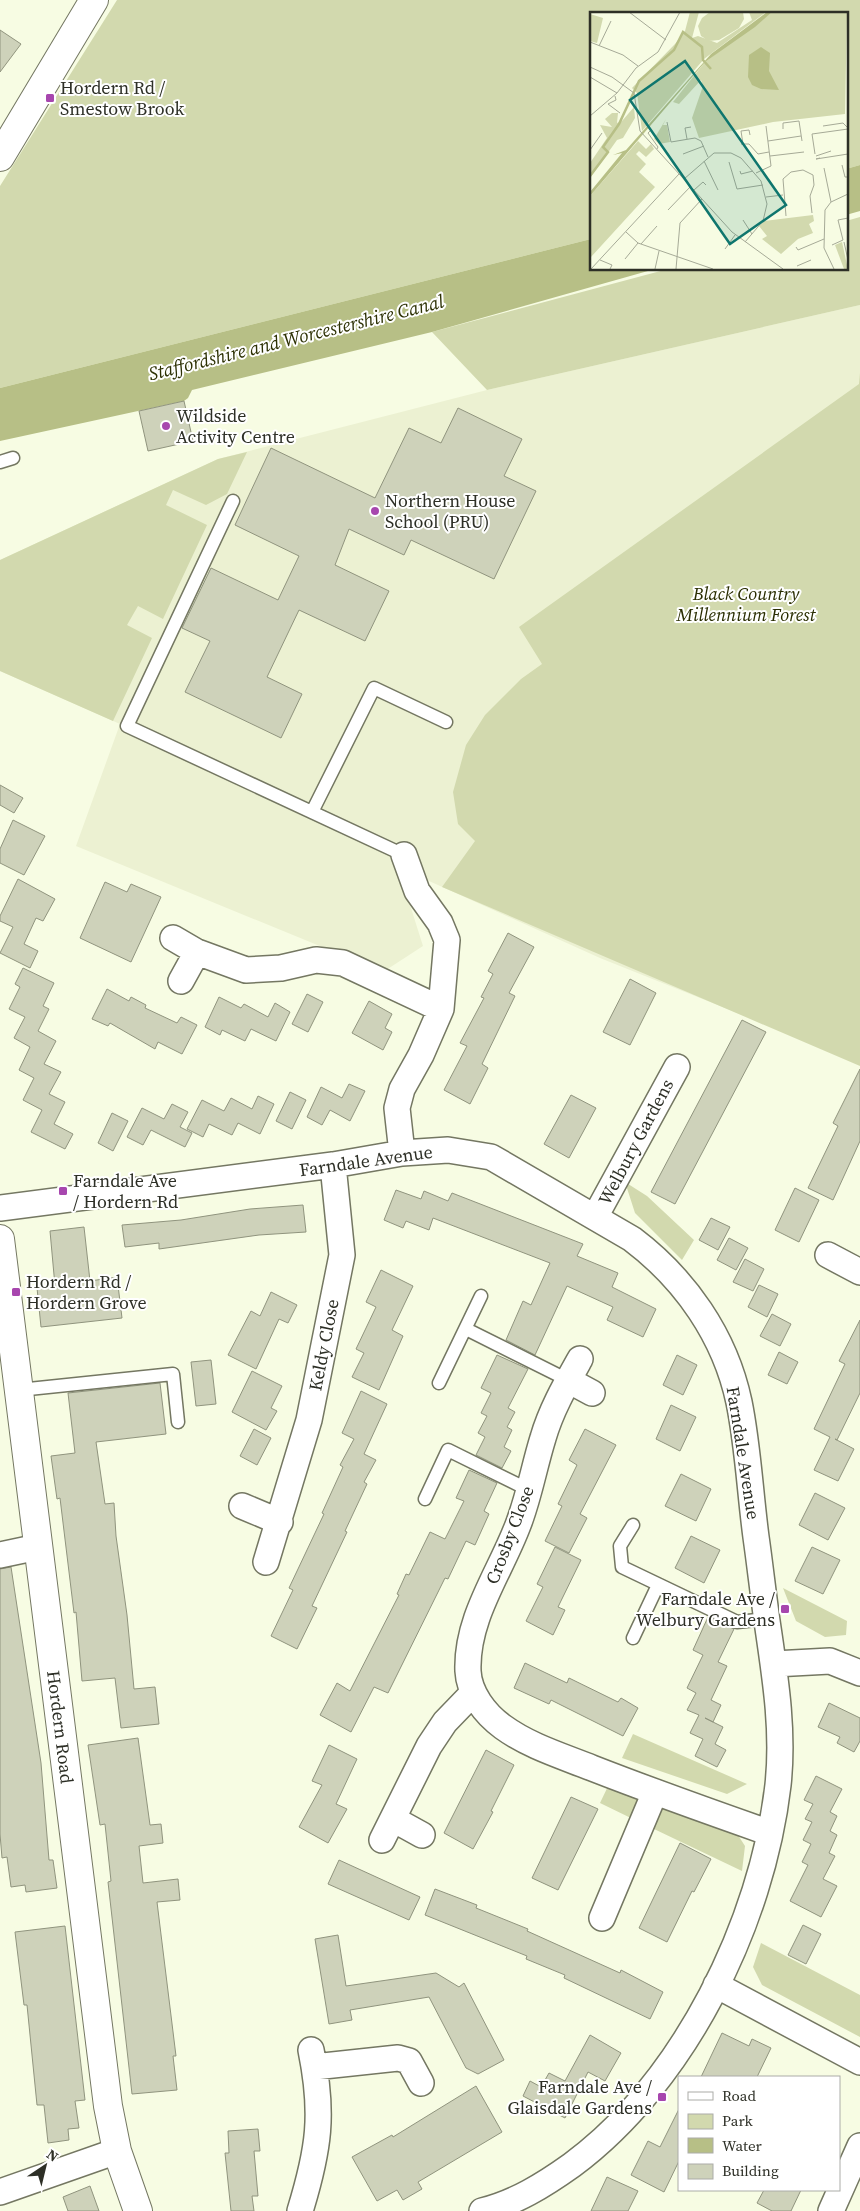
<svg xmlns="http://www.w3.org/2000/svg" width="860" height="2211" viewBox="0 0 860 2211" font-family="'Source Serif 4',serif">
<rect width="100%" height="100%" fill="#f7fce3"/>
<!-- built -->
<path fill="#ecf1d2" d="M860,305V434L820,1046L600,958L398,867L423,946L383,972L76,846L120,724L0,671V560L218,459L487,390Z"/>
<!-- green -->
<path fill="#d2d9ae" d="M117,0H860V165L846,169V14H591V239L0,388V186Z
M860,217V305L487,390L432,332L668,269H846V221Z
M860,373V1066L442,887L475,841L458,824L453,792L466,745L485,715L521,679L542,664L519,627L859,384Z
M247,452L227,494L206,505L173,490L166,505L207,525L163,619L138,606L127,625L152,638L113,721L0,671V560L218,459Z
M625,1182L647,1196L694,1240L682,1260L635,1213Z
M783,1588L847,1621L846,1635L825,1637L796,1621Z
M633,1734L747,1784L727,1794L622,1758Z
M611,1780L643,1793L637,1821L600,1803Z
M666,1803L734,1829L745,1846L742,1871L654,1829L659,1812Z
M761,1943L860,1995V2037L762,1985L753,1967Z"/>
<!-- water -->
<path fill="#b7bf86" d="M860,165V211L846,215V169Z
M591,239V269H655L432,332L192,390L188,398L184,401L0,441V388Z"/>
<!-- building -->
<path fill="#ced2ba" stroke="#90947e" d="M0,30L21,44L0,72Z
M184,401L193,441L148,451L139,411Z
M458,408L522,439L504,476L536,491L494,579L411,540L404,555L349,529L335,565L389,591L365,641L299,610L267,677L302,694L281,738L185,692L210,641L182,628L211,568L278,600L299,556L235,525L271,448L375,498L409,428L441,443Z
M0,785L23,798L14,813L0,805Z
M13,820L45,836L24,875L0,863V849Z
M18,879L55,899L43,921L36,918L24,944L38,951L30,968L0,953L13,927L0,921V916Z
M105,882L127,892L131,884L161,897L131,962L80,938Z
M508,933L534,947L509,993L515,996L482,1064L488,1068L470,1104L444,1090L467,1046L460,1043L484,998L481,997L493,974L488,971Z
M23,968L54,983L43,1006L49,1009L38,1031L56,1041L44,1064L61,1072L49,1094L65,1102L54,1124L73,1134L65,1149L31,1132L42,1110L23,1100L34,1078L19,1070L30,1047L14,1038L25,1017L9,1009L20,987L15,984Z
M630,979L656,993L630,1045L603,1032Z
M107,989L129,1001L131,997L146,1005L145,1008L177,1023L181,1017L197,1025L182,1054L158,1042L155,1049L110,1023L108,1026L92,1019Z
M307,994L323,1002L308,1032L292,1024Z
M219,997L241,1008L244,1004L268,1017L275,1003L290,1012L276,1041L251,1029L245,1041L222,1030L220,1035L205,1027Z
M369,1001L392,1014L385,1028L392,1032L383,1050L352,1033Z
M742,1020L766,1032L675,1204L651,1192Z
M860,1069V1141L833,1200L808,1188L838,1126L833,1123Z
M349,1084L365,1091L350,1121L330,1110L322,1125L307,1117L321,1087L342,1098Z
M290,1092L306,1100L292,1129L276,1121Z
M571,1095L596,1108L569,1158L544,1144Z
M258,1096L274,1104L260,1134L238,1123L232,1135L209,1124L203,1137L187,1129L202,1100L224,1111L231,1098L252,1109Z
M172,1104L188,1112L180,1127L192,1133L185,1147L151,1130L143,1145L127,1137L142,1108L164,1119Z
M112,1113L128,1121L113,1151L98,1143Z
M795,1188L819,1200L799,1242L775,1230Z
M396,1190L421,1199L424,1191L448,1201L452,1193L583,1244L577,1256L618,1273L612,1287L656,1309L643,1337L607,1320L613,1307L567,1286L535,1355L506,1340L523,1301L531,1305L550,1263L433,1218L429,1230L406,1221L403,1228L384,1220Z
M303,1205L306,1232L259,1235L159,1249V1243L125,1247L122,1225L181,1220L250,1209Z
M711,1218L730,1227L718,1250L699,1240Z
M84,1227L90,1281L117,1277L122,1318L41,1327L37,1288L55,1286L50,1231Z
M729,1238L748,1248L736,1270L717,1260Z
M745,1259L764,1269L753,1291L733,1282Z
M381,1270L413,1286L392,1330L403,1336L379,1390L352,1377L364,1353L356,1349L376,1307L366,1302Z
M759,1285L778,1294L767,1317L748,1307Z
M271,1292L297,1305L288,1323L279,1319L256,1369L228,1355L251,1311L260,1316Z
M772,1314L791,1324L780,1346L760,1336Z
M860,1320V1393L837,1440L835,1439L854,1449L838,1481L814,1470L830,1437L814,1429L845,1364L839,1361Z
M779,1352L798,1362L787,1384L768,1375Z
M497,1355L528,1369L508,1408L515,1412L507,1427L512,1430L504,1447L511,1451L502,1468L476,1455L485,1437L478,1433L487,1416L481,1413L491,1393L481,1388Z
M677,1355L697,1365L683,1395L663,1385Z
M211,1360L216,1404L196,1406L191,1362Z
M252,1371L282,1386L271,1408L277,1411L266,1430L232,1412Z
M160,1383L166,1434L96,1442L105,1504L114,1503L116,1536L127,1615L134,1689L155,1687L159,1724L121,1728L115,1678L82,1681L76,1612L74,1613L60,1498L57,1499L51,1456L75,1453L68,1393Z
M361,1391L387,1404L364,1454L376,1460L364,1482L367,1484L345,1531L347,1532L312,1606L317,1608L297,1649L271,1636L293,1590L289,1588L324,1514L322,1513L343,1467L340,1465L354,1439L342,1433Z
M671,1405L696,1417L680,1451L656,1439Z
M254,1429L271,1438L257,1465L240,1456Z
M585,1429L616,1445L580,1514L587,1518L569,1553L545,1541L562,1506L558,1504L577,1465L569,1460Z
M469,1470L497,1483L484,1511L489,1514L475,1545L466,1541L448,1579L445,1578L388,1693L374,1687L351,1732L320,1715L337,1683L350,1691L399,1595L397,1594L406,1574L409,1575L430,1532L445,1539L464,1501L456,1498Z
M681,1474L711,1489L696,1521L665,1506Z
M815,1493L845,1508L828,1540L799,1525Z
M691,1536L720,1550L704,1583L675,1568Z
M555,1547L581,1560L558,1607L565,1610L553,1635L526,1621L543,1587L537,1584Z
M812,1547L840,1560L823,1594L795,1581Z
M11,1567L41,1763L49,1860H53L57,1888L26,1892L25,1885L11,1887L7,1857L2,1858L0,1834V1569Z
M708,1617L734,1629L718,1662L727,1666L711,1700L721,1705L713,1722L705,1718L723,1727L715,1744L726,1750L717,1767L695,1756L703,1739L690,1733L699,1715L687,1710L696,1693L687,1688L703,1655L693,1650Z
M525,1663L567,1683L569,1678L618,1702L621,1698L638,1708L623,1736L551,1700L549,1704L514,1688Z
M829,1703L860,1718V1741L854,1752L837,1743L840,1737L818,1727Z
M138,1738L150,1825L161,1824L163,1843L139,1846L143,1883L178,1879L180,1900L157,1902L176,2056H173L177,2090L132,2094L108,1882L111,1881L105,1824L100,1825L88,1745Z
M329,1745L357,1759L336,1804L347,1809L328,1843L299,1827L322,1785L312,1781Z
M486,1750L514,1765L491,1811L493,1812L473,1849L444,1833Z
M816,1776L842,1789L830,1812L837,1816L830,1831L837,1835L829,1853L835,1856L823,1879L837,1886L821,1917L790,1901L808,1865L802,1862L811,1844L803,1840L812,1822L805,1819L813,1804L804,1800Z
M571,1797L598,1809L558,1890L532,1878Z
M680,1843L711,1859L694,1892L692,1891L667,1942L639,1928Z
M339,1860L420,1897L409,1920L328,1884Z
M435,1889L477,1905L476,1908L528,1929L527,1931L620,1973L621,1970L663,1992L650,2019L564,1978L565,1975L526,1959L527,1956L425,1915Z
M803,1925L821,1934L806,1964L788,1955Z
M65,1926L85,2100L75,2101L79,2128L68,2129L69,2140L48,2143L44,2105H37L27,2005H24L15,1932Z
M338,1935L346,1986L436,1973L459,1987L464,1983L504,2060L478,2074L466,2068L429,1997L350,2010L352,2020L329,2024L315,1939Z
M722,2033L749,2046L752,2039L771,2048L757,2077H701Z
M590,2035L621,2053L605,2081L588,2072L565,2118L523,2096L530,2081L541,2087L549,2073L565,2081Z
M476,2086L502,2132L418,2182L422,2189L403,2200L397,2190L377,2201L352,2157L392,2135L393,2137Z
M679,2109V2161L664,2192L631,2175L648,2141L660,2147Z
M258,2129L260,2151H254L258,2196H252L254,2211H231L225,2153H229L228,2131Z
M607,2177L638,2191L628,2211H591Z
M90,2186L99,2211H68L63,2197Z
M764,2190H801L791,2211H772L757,2203Z"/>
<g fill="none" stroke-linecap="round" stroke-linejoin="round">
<!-- service casing -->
<g stroke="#747762" stroke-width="15">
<path id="service" d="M0,462L13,458
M233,501L127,726L404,855
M312,812L374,688L446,722
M466,1329L568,1380
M439,1383L481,1296
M19,1390L173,1374L178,1422
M425,1499L448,1450L529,1490
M633,1525L620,1546L622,1567L737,1622L767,1619
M633,1638L658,1585"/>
</g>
<!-- minor casing -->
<g stroke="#747762" stroke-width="28">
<path id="minor" d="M173,938L197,952L246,970L281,968L316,960L343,963L441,1009
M181,981L197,952
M402,1153L397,1108L402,1089L421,1055L441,1009L447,940L440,923L417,891L404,855
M0,1208L333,1165L402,1153L448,1150L491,1157L632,1239C685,1279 725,1336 739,1402C748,1446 750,1492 756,1537C760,1565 763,1593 767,1621C775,1676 784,1730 778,1785C762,1923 685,2081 572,2165C544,2185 515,2203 482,2211
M595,1217L677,1067
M828,1255L860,1272
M580,1359C566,1384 551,1410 543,1438C534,1467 529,1497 518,1525C500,1573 466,1618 468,1671C469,1693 485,1714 503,1727C529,1746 562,1756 592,1768C651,1791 710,1812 770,1833
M568,1380L592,1393
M242,1506L280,1522
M0,1555L38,1547
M266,1562L309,1420L342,1255L333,1165
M774,1664L830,1661L860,1673
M393,1819L422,1835
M382,1840L429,1746L445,1722L473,1693
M602,1918L655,1792
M716,1985L860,2062
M314,2067L398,2058L409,2061L421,2083
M0,2192L117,2151
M300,2211C319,2149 324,2114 311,2050
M831,2211L860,2146"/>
</g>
<!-- tertiary casing -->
<g stroke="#747762" stroke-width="30">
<path id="tertiary" d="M0,157L94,0
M0,1239L108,2106L117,2151L138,2211"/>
</g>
<!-- service -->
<use href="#service" stroke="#fff" stroke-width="12"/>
<!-- minor -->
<use href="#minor" stroke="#fff" stroke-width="25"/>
<!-- tertiary -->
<use href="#tertiary" stroke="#fff" stroke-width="28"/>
</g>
<!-- markers -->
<g fill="#a746ae" stroke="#fff" stroke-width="2">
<rect x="45" y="93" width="10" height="10" rx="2.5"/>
<circle cx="166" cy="426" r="5"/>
<circle cx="375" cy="511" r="5"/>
<rect x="58" y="1186" width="10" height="10" rx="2.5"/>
<rect x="11" y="1287" width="10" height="10" rx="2.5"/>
<rect x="780" y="1604" width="10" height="10" rx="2.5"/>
<rect x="657" y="2092" width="10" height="10" rx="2.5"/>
</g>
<g text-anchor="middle" stroke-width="4" stroke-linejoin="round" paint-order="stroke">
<!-- poi labels -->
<g font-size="18" fill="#2d2f26" stroke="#fff" text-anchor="start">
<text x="60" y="94">Hordern Rd /<tspan x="60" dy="21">Smestow Brook</tspan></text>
<text x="176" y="422">Wildside<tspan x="176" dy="21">Activity Centre</tspan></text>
<text x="385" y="507">Northern House<tspan x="385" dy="21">School (PRU)</tspan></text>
<text x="73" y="1187">Farndale Ave<tspan x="73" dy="21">/ Hordern Rd</tspan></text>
<text x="26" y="1288">Hordern Rd /<tspan x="26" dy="21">Hordern Grove</tspan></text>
<text x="775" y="1605" text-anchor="end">Farndale Ave /<tspan x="775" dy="21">Welbury Gardens</tspan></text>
<text x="652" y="2093" text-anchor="end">Farndale Ave /<tspan x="652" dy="21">Glaisdale Gardens</tspan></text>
</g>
<!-- park labels -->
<g font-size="18" font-style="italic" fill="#292d00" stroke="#fff">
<text x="746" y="600">Black Country<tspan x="746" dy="21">Millennium Forest</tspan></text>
</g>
<!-- street labels -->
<g font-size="18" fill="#2d2f26" stroke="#fff">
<text transform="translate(636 1142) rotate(-62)" y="6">Welbury Gardens</text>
<text transform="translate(366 1161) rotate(-8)" y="6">Farndale Avenue</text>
<text transform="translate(324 1345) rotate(-79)" y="6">Keldy Close</text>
<text transform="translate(743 1453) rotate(81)" y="6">Farndale Avenue</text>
<text transform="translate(510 1535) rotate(-69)" y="6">Crosby Close</text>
<text transform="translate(60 1727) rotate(83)" y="6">Hordern Road</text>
</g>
<!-- water labels -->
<g font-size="19" font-style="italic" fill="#2c3003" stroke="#fff">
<text transform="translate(296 337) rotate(-14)" y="7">Staffordshire and Worcestershire Canal</text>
</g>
</g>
<!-- overview -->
<g transform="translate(590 12)">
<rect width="258" height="258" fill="#f7fce3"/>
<path d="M100,0H109L102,26L108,24L127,31L162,8L159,0H176L114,47L52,119L47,81L42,76L85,32L95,19ZM120,0H153L154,7L149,16L129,28L119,29L111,24L108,14L112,6ZM182,0H257L255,102L183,110L109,126L102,106L113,74L111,68L89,92L83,90L115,50ZM0,2L13,6L7,31L0,29ZM44,95L45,106L33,126L27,128L0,166V151L17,126L10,113L22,115L15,107L22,101H28L27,111L32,109ZM76,107L73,113H77L80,130L69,132L64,127ZM48,129L56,137L61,132L64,137L56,145L49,139L46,142L56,152L49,160L65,175L1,245L0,184ZM223,203L224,209L219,212L223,221L208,227L191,242L172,227L177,224L169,214L174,209ZM252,230L257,253V257H254L245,233Z" fill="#d2d9ae"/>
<path d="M177,0H182L165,15L115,50L0,184V180L32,141L23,143L36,138L121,42ZM171,35L180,41L179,59L189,78L171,77L162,73L158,65L159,43Z" fill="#b7bf86"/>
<path fill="none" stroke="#b7bf86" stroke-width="2.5" d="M0,164L18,140L13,135L29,112L49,69L84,38L93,20L112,35L113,48L121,57"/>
<path fill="none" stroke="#a6aa97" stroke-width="1" d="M39,0L76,28M0,30L33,43L48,54M9,34L21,9M0,55L22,65L44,81L50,119L142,220L193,257M0,65L27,81M25,84L26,88L18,92L30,101M0,104L27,81L46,56L68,40L90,0M77,110L81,130L105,126L111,129L118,145M233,114L253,111L258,116M193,117V111L209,109L212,129M61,118L58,121L68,135L67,137M97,127L95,116L101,115M178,129L211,124M151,132H159L168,142L179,140M153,132L151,119L159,118L160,123M0,138L12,121M93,142L114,134M225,142L222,122L258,117M180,144L214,140M226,144L241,139M230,146L226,147L258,142M114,149L128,178M139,150L147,177L173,173M252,153L255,165H258M234,156L241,190M150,159L151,162L163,159M166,161L181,154L176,114M94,167L124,141H141L151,146L171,169L177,192L173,209L155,230M104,178L113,170L116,173M176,185L193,183M78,198L101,174M196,204L193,167L201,160L213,158L223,163L224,173L220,184L222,201M153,208L162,222M36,220L48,231L123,257M254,230L258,248M51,232L67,214M242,233L253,228L248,208L258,206M206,235L208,238L234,227M135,237L145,223M35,247L48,231M10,248L22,253L20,257M207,254L221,248M1,257L89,162M65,257L69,239M86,257L90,211L112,187M244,257L234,236L235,198L241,190L258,182"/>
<path fill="#0f766e" fill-opacity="0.15" stroke="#0f766e" stroke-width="2.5" d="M95,49L196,193L140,232L40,88Z"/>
<rect width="258" height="258" fill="none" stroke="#2d2f26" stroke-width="2.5"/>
</g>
<!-- legend -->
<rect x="678" y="2076" width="162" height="115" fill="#ffffff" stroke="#abaca8"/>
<rect x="688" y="2092" width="25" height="8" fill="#ffffff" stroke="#abaca8"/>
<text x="722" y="2101" font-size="15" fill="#2d2f26">Road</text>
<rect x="688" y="2114" width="25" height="15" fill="#d2d9ae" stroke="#abaca8"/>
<text x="722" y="2126" font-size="15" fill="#2d2f26">Park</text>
<rect x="688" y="2138" width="25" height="15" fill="#b7bf86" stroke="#abaca8"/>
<text x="722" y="2151" font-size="15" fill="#2d2f26">Water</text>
<rect x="688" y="2164" width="25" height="15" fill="#ced2ba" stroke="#abaca8"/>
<text x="722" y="2176" font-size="15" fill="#2d2f26">Building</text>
<!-- north arrow -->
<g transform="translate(45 2166) rotate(35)" stroke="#ffffff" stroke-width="4" paint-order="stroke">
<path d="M0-4L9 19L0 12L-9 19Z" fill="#2d2f26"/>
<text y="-8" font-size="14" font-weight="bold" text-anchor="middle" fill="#2d2f26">N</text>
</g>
</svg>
